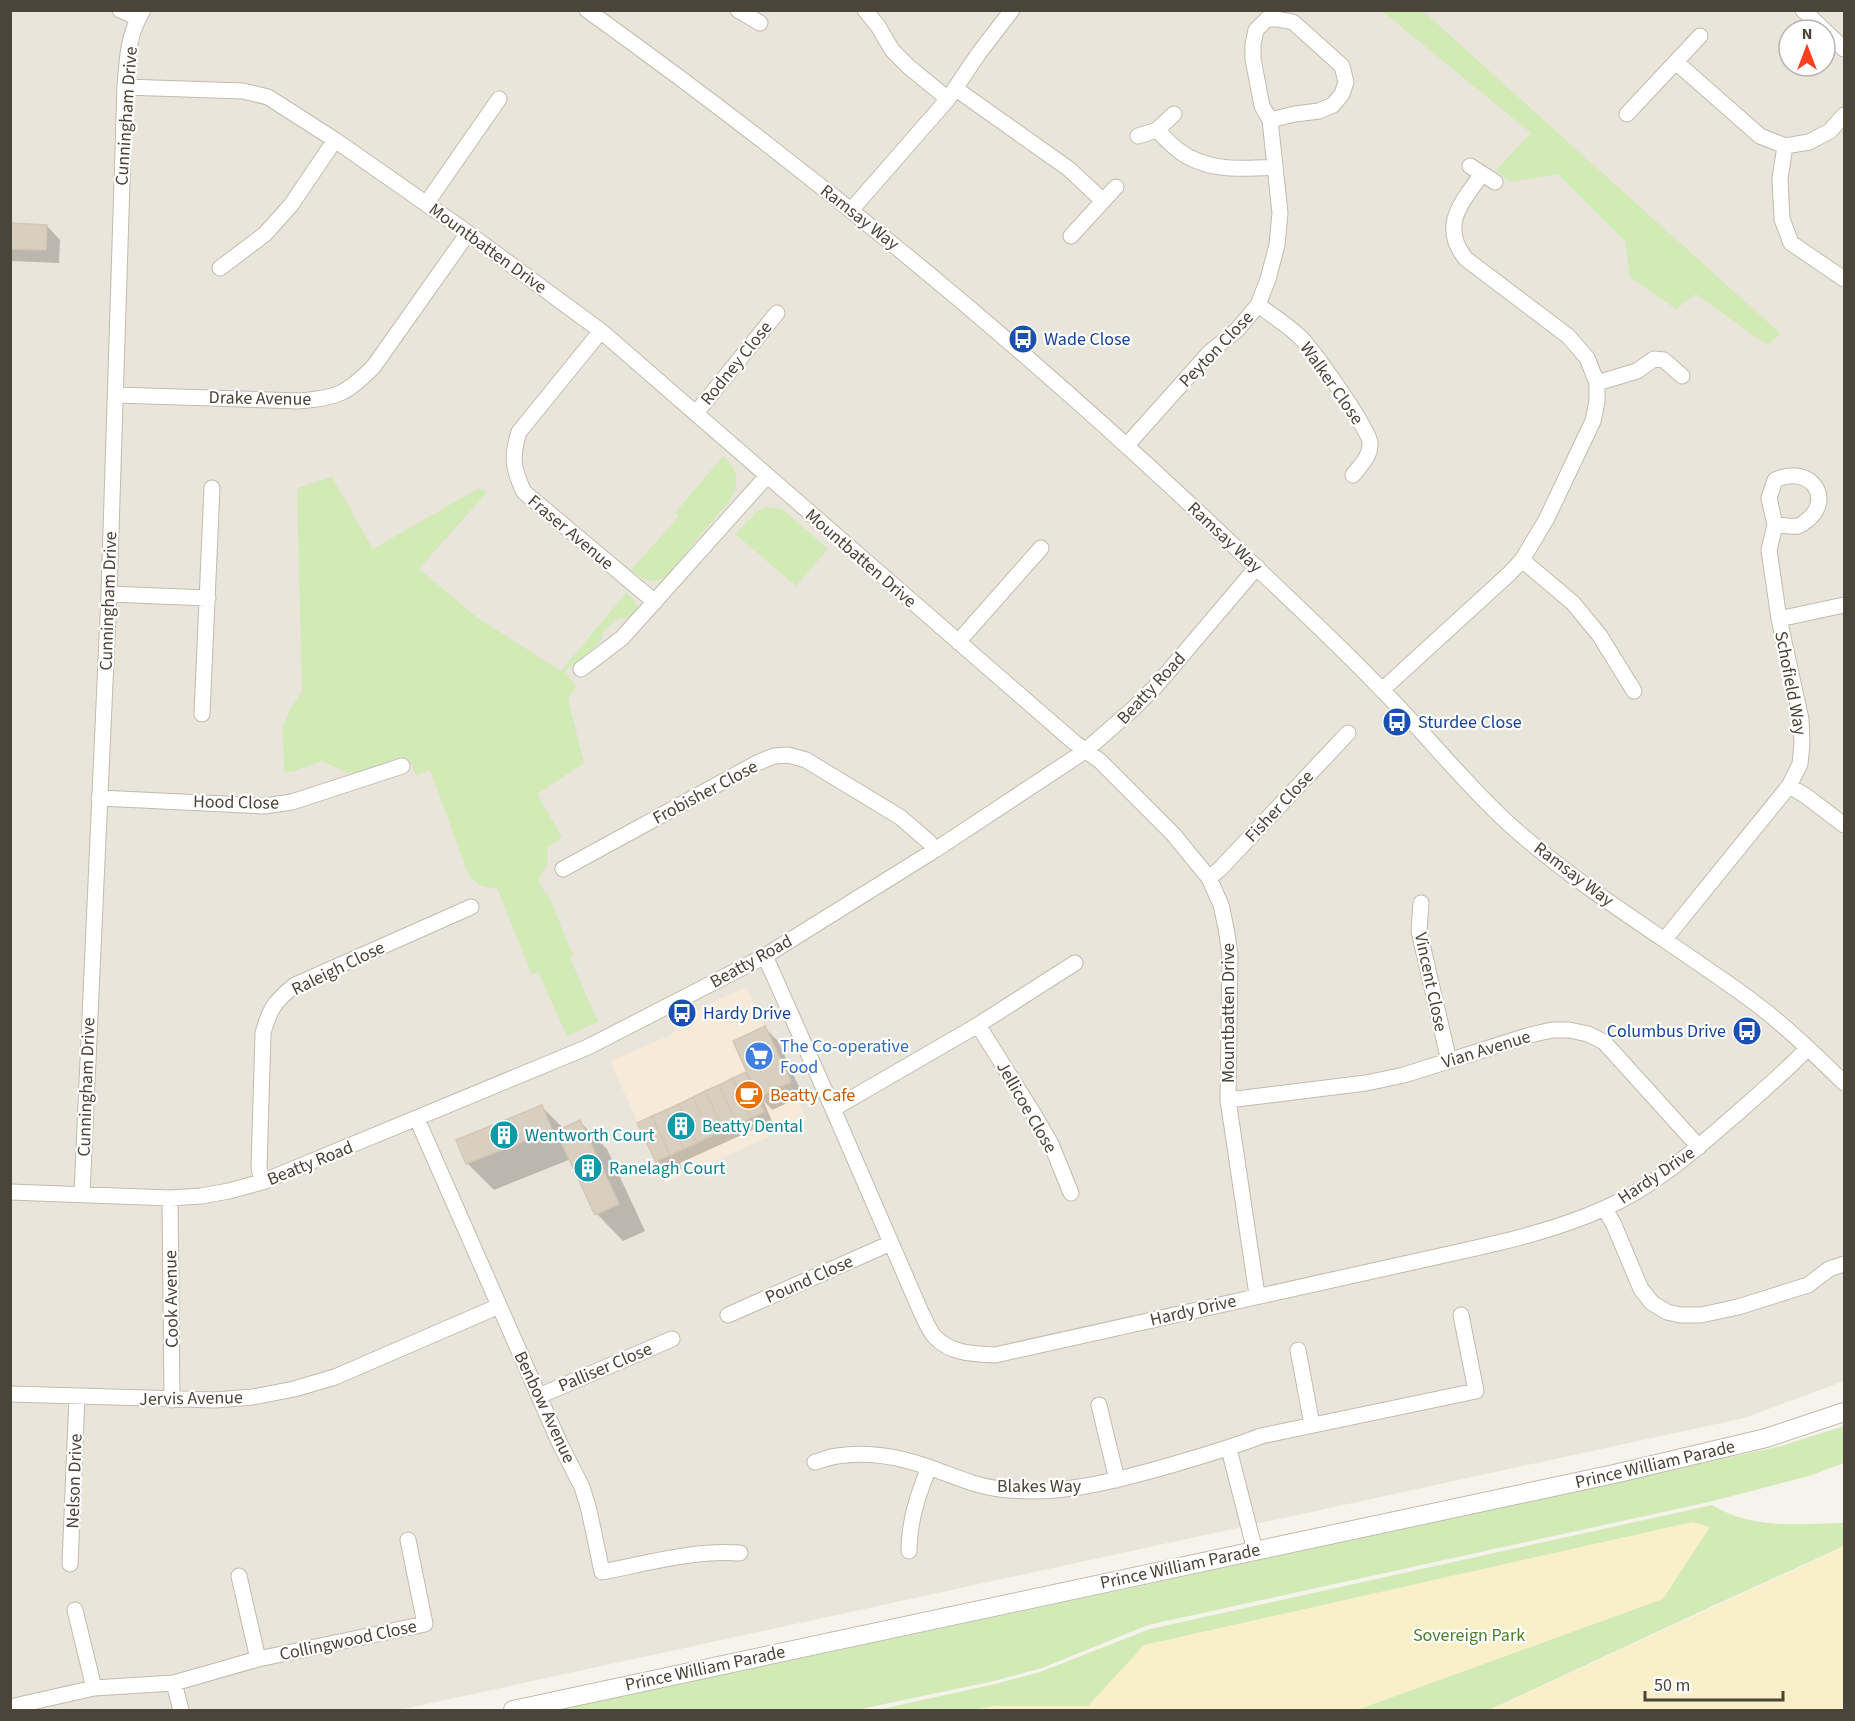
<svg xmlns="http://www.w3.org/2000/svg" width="1855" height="1721" viewBox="0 0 1855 1721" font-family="'Source Sans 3',sans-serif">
<rect width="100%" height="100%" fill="#f6f3ec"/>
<!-- residential -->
<path fill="#eae5da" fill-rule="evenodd" d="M11,11H1844V1381L1744,1418L399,1710H11ZM1789,30H1825V66H1789Z"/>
<!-- commercial -->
<path fill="#f7ead8" d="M746,987L807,1120L665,1183L610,1061L671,1035L685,1015Z"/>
<!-- green -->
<path fill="#d2eab5" d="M1382,11H1423L1781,334L1767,345L1696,294L1676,309L1630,277L1625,241L1558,174L1510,182L1496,170L1531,133Z
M723,456C738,471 741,481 730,500L666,577C653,585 642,579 631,570L679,516L675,513Z
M332,477L373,549L479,488L487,492L419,569L478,618L561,671L626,593C644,607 643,622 618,618L603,632L601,640L595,647L565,671L576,687L568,699L584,763L537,794L562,837L547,848C549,862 547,868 538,879L545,893L549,896L573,956L570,958L598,1022L567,1036L538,972L532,975L497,888C481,888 475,884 467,871L430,770L416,775L409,759L365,773H348L322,761L291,772L284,771L283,726L290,709L302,692L297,488Z
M766,507L782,509L828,549L796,586L735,534L757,511Z
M1844,1426V1463L1809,1476L1709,1502L1148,1625L1042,1668L994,1681L856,1710H558L1131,1588L1781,1446Z
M1712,1505C1753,1530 1799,1524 1844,1523V1546L1706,1609L1489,1710H877L995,1684L1040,1672L1150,1629Z"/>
<!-- sand -->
<path fill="#f9efc9" d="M1692,1522L1710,1527L1663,1599L1357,1710H971L995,1706H1088L1144,1645Z
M1844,1547V1710H1490Z"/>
<!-- shadow -->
<path fill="#0003" d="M10,225L47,226L60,240L59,263L10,261Z
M765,1028L778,1041L803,1096L772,1110L763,1100L772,1121L680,1163L682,1169L671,1174L657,1161L746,1073L751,1078Z
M542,1107L564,1129L580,1122L607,1149L645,1231L623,1241L597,1214L571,1159L494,1190L467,1163Z"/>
<!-- building -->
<path fill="#d8cfc1" stroke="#d3c7b4" stroke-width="1.5" d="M10,223L47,225L46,250L10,249Z
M765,1026L791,1082L758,1097L733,1041Z
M746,1072L764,1112L751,1118L733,1078Z
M733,1078L751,1118L737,1125L719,1085Z
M719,1085L737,1125L724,1131L705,1091Z
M705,1091L724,1131L711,1136L693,1097Z
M693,1097L711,1136L697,1143L679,1104Z
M679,1104L697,1143L684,1149L666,1110Z
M542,1105L552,1130L466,1164L456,1140Z
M666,1110L684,1149L670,1155L652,1116Z
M652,1116L670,1155L656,1162L637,1123Z
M580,1120L619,1204L595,1215L556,1131Z"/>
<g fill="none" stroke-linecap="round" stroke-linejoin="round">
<!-- minor casing -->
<g stroke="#c2bbae" stroke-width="17">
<path id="minor" d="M120,10L138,18
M587,10C824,180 1048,366 1258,569C1300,609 1343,649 1383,691C1426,734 1464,783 1509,824C1582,890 1672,942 1751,1000C1785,1025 1815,1054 1844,1083
M738,10L760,23
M865,10L878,26L892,50L909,67L948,99
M1803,10L1824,30
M1825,31L1844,49
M1677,63L1760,136L1785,146L1809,142L1830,131L1844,115
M125,87L243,91L268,97L335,140L468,233L601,331L1075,743L1100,761L1173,834L1209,878L1221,905L1226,928L1230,955L1228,1100L1257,1295
M956,89L1069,169L1103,201L1071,236
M1627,114L1700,36
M1157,130C1164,137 1170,144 1178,150C1206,172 1242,169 1275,167
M1138,136L1157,130L1174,114
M1785,146L1780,179L1782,219L1791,243L1844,279
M1470,166L1495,182
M1103,201L1116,187
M426,204L499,99
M852,209L948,99L979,53L1012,10
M220,268L265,234L291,205L335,140
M1258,305C1272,315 1286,324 1299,336C1311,347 1370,430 1370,443C1371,456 1360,466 1353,475
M601,331L519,432C511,457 513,469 524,492L655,602
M1597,383L1637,371L1654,359L1664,360L1682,376
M116,395L298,401C337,398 347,394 374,366L468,233
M696,413L777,313
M1127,445L1210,352L1237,330L1258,305L1268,279L1277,245L1280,213L1270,120L1262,106L1253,59V44L1256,30L1267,19H1277L1293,22L1342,66L1346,82L1342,94L1333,105L1319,111L1295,114L1270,120
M1522,560L1573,603L1600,636L1634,691
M109,594L208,598
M1779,619L1844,605
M958,642L1041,548
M581,669L622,638L767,476
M1382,690L1509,574L1522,560L1546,520L1593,421L1597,401V383L1587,358L1568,336L1466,259C1439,226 1462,202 1482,174
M202,714L212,488
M1789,786L1806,796L1844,825
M99,798L264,806L292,802L402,766
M563,869L757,763L774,756L788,755L806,760L900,817L929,842L935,850
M1209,878L1220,869L1348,733
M1421,903L1419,931L1449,1061
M1665,939L1789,786L1800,764L1802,744L1801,719L1779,619L1769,550L1775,525L1769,498L1775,480C1811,463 1835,500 1806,521C1804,523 1801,525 1798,526C1791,527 1782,525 1775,525
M765,956L833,1109L921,1312C925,1320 929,1331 935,1337C951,1354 974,1354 995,1355L1458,1252C1507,1241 1556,1230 1603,1209C1652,1188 1694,1151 1734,1116C1759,1094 1785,1072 1808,1048
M978,1025L1033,1113L1051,1144L1071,1193
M1228,1100L1366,1083L1404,1075L1530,1035L1552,1030H1569L1588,1034L1604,1042L1699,1147
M833,1109L978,1025L1075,963
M417,1119L560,1444L582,1487L589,1510L602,1572C649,1563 691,1550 740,1553
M262,1182L259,1168L263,1033C270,1008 275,1001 295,985L471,907
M10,1192L170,1198L201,1196L229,1191L262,1182L588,1047L765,956L935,850L1085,751L1133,709L1156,686L1257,567
M82,1194L109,594L125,87C127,60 128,34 143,10
M170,1198L172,1400
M1605,1209L1614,1225L1641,1289L1652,1303L1667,1312L1680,1315H1701L1738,1307L1808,1285L1829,1269L1844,1264
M728,1315L891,1243
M1298,1350L1312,1425
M10,1394L215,1400L253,1397L294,1389L335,1377L499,1306
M539,1396L672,1339
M1099,1405L1117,1480
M1229,1449L1255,1551
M815,1462C822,1460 829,1457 837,1456C868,1451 901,1457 931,1468C954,1476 975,1486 1000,1489C1056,1496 1107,1483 1161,1468C1195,1458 1228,1449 1261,1436L1476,1391L1461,1315
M909,1551C909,1521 918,1495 929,1467
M70,1564L77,1397
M239,1576L258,1659
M75,1610L94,1688
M174,1683L181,1710
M10,1707L94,1688L174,1683L258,1659L425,1624L408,1540"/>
</g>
<!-- tertiary casing -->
<g stroke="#c2bbae" stroke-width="20">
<path id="tertiary" d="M513,1710L1614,1474L1766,1438L1844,1412"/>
</g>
<!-- minor -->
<use href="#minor" stroke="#fff" stroke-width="15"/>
<!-- tertiary -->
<use href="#tertiary" stroke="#fff" stroke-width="18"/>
</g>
<!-- icons -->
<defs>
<g id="bus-disc" transform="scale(1.5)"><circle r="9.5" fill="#1a4fb4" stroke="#fff"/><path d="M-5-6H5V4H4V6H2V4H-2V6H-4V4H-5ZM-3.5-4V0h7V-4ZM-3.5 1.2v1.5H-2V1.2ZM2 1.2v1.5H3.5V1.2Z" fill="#fff"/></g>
<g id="supermarket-disc" transform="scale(1.5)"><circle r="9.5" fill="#3f7fe0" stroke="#fff"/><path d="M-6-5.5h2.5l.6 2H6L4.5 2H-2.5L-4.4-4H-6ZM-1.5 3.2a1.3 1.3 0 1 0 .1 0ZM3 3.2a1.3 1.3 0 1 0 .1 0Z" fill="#fff"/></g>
<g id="cafe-disc" transform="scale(1.5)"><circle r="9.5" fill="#e8710a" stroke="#fff"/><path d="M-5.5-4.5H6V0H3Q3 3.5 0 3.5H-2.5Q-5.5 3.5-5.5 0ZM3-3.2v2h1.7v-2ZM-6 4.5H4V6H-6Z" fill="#fff"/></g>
<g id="building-disc" transform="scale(1.5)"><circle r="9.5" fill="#0f9aa8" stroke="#fff"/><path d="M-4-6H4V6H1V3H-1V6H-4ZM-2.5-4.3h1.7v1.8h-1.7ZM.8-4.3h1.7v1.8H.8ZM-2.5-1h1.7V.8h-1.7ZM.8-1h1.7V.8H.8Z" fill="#fff"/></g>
</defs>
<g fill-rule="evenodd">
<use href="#bus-disc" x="1023" y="339"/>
<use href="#bus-disc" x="1397" y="722"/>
<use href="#bus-disc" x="682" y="1013"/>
<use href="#bus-disc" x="1747" y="1031"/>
<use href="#supermarket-disc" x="759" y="1056"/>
<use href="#cafe-disc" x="749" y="1095"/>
<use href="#building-disc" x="681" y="1126"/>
<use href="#building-disc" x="504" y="1135"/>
<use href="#building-disc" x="588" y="1168"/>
</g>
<g text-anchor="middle" stroke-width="4.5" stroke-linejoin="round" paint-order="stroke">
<!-- street labels -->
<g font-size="18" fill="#4b4439" stroke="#fff">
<text transform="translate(126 116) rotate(-86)" y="6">Cunningham Drive</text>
<text transform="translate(860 217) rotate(38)" y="6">Ramsay Way</text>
<text transform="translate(488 248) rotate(36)" y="6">Mountbatten Drive</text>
<text transform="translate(1216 349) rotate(-46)" y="6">Peyton Close</text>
<text transform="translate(736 363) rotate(-51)" y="6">Rodney Close</text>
<text transform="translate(1332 383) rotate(55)" y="6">Walker Close</text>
<text transform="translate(260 398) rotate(1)" y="6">Drake Avenue</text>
<text transform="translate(571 532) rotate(40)" y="6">Fraser Avenue</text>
<text transform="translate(1225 537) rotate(43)" y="6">Ramsay Way</text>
<text transform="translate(861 558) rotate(41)" y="6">Mountbatten Drive</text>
<text transform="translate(108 601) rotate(-88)" y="6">Cunningham Drive</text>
<text transform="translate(1791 683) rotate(79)" y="6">Schofield Way</text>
<text transform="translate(1151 688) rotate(-47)" y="6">Beatty Road</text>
<text transform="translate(705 792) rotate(-28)" y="6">Frobisher Close</text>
<text transform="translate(236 802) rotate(1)" y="6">Hood Close</text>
<text transform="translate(1279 806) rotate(-47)" y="6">Fisher Close</text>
<text transform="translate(1574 874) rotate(37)" y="6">Ramsay Way</text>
<text transform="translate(751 961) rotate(-29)" y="6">Beatty Road</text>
<text transform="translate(338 968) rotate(-26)" y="6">Raleigh Close</text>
<text transform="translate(1431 982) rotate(78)" y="6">Vincent Close</text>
<text transform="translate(1228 1013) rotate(-90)" y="6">Mountbatten Drive</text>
<text transform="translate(1486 1049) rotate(-17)" y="6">Vian Avenue</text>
<text transform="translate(86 1087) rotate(-88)" y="6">Cunningham Drive</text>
<text transform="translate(1027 1107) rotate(60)" y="6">Jellicoe Close</text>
<text transform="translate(310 1163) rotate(-22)" y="6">Beatty Road</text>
<text transform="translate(1656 1175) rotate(-34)" y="6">Hardy Drive</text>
<text transform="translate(809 1279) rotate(-24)" y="6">Pound Close</text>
<text transform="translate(171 1299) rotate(-91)" y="6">Cook Avenue</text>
<text transform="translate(1193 1310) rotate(-13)" y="6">Hardy Drive</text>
<text transform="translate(605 1367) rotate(-23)" y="6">Palliser Close</text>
<text transform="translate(191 1398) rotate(-1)" y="6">Jervis Avenue</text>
<text transform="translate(545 1407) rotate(65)" y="6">Benbow Avenue</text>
<text transform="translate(1655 1464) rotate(-13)" y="6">Prince William Parade</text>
<text transform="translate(74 1481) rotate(-88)" y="6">Nelson Drive</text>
<text x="1039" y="1492">Blakes Way</text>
<text transform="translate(1180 1566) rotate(-12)" y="6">Prince William Parade</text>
<text transform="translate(348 1640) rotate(-12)" y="6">Collingwood Close</text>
<text transform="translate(705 1668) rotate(-12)" y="6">Prince William Parade</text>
</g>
<!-- transit labels -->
<g font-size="18" fill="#164399" stroke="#fff" text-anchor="start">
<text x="1044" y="345">Wade Close</text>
<text x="1418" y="728">Sturdee Close</text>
<text x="703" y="1019">Hardy Drive</text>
<text x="1726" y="1037" text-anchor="end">Columbus Drive</text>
</g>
<!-- shop labels -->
<g font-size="18" fill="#366cbe" stroke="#fff" text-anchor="start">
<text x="780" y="1052">The Co-operative<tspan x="780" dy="21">Food</tspan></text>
</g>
<!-- food labels -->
<g font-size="18" fill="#c56008" stroke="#fff" text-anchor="start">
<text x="770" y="1101">Beatty Cafe</text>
</g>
<!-- culture labels -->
<g font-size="18" fill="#0d838f" stroke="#fff" text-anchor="start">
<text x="702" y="1132">Beatty Dental</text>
<text x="525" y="1141">Wentworth Court</text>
<text x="609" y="1174">Ranelagh Court</text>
</g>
<!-- park labels -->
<g font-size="18" fill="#4a7f2a" stroke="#fff">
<text x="1469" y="1641">Sovereign Park</text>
</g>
</g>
<!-- border -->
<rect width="1855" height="1721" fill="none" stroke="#4b4439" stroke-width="24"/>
<!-- north arrow -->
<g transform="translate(1807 48)"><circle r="28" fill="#ffffff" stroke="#b7b4b0" stroke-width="1.5"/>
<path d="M0-4.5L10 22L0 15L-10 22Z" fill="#fc3f1d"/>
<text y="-9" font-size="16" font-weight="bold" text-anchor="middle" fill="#4b4439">N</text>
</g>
<!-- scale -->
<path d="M1645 1691v9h138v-9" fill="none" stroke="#4b4439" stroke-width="3"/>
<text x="1654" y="1691" font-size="18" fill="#4b4439" stroke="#ffffff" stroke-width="4.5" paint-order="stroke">50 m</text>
</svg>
